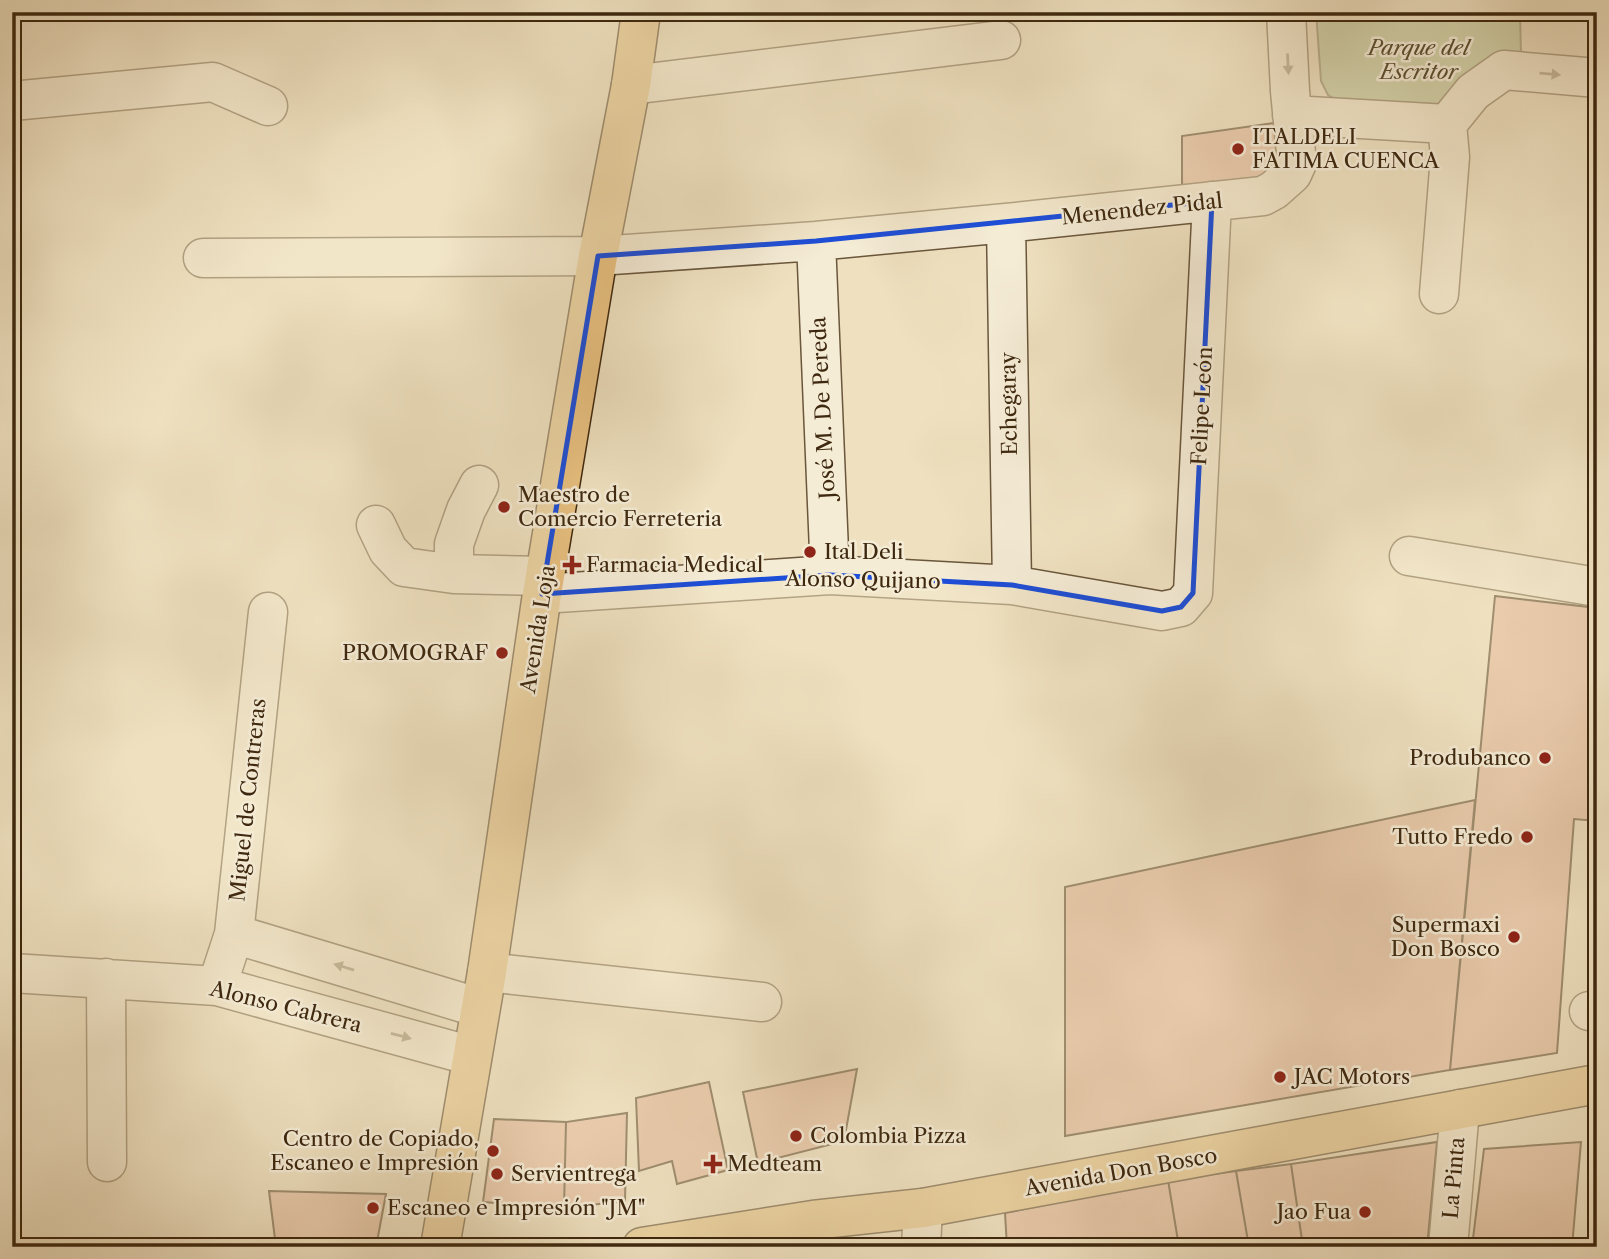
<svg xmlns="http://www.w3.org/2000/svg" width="1609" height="1259" viewBox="0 0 1609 1259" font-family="'Libre Caslon Text',serif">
<rect width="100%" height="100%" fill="#efe1c0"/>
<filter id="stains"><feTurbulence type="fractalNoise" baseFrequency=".00286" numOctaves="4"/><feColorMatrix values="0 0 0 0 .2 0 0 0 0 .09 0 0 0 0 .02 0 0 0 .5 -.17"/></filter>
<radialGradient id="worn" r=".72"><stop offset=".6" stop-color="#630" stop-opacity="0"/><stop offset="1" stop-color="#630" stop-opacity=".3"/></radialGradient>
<!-- green -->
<path fill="#b6c395" stroke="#7a7652" stroke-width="2" d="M1316,12H1520L1521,55L1435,107L1337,100L1328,95L1321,81Z"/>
<!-- building -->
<path fill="#e4b297" stroke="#3e280f" stroke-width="2" d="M1280,122L1281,181L1182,199V136Z
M1495,596L1597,608V821L1574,819L1557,1053L1450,1070Z
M1475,800L1450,1070L1065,1136V887Z
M857,1069L844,1141L758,1163L743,1092Z
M709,1082L728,1170L677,1184L672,1161L639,1171L636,1098Z
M627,1113L625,1201L564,1208L566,1122Z
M494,1119L566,1122L564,1208L483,1202Z
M1437,1142L1427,1247H1303L1291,1164Z
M1581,1142L1572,1247H1472L1484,1149Z
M1291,1164L1303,1247H1249L1236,1171Z
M1236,1171L1249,1247H1179L1168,1180Z
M1168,1180L1179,1247H1007L1005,1213Z
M269,1191L386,1194L376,1247H276Z"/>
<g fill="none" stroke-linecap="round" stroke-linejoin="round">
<!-- minor casing -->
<g stroke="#6a563b" stroke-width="41">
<path id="minor" d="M631,85L1001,40
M12,101L213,82L268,106
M1292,115L1447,124L1473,92L1504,70L1597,78
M1006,223L1012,585
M816,241L830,575
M203,258L598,256L816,241L1006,223L1263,196L1274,190L1292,174L1297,163L1290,91L1286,12
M1439,294L1450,157L1447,124
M376,525L388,550L404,567L454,574L545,576
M1409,556L1597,587
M454,574V544L466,510L479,485
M542,594L830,575L1012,585L1162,611L1181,607L1193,593L1212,201
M234,934L480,1008
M487,972L762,1002
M12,973L217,986L472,1056
M106,978L107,1162
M217,986L234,934L268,612
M1589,1011L1597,1010
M921,1247L923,1208
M1448,1247L1460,1109"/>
</g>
<!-- major casing -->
<g stroke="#3e280f" stroke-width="41">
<path id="major" d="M440,1247L487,972L542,594L598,256L631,85L641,12
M642,1247L813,1220L923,1208L1597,1084"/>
</g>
<!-- minor -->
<use href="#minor" stroke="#f5ecd6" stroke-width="38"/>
<!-- major -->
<use href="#major" stroke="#e8c080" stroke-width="38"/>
</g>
<!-- one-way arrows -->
<defs><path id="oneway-solid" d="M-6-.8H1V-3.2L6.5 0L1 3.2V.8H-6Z" transform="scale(1.75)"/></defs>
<g fill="#9a8a72">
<use href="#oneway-solid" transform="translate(1288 64) rotate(87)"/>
<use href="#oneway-solid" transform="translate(1550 74) rotate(5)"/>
<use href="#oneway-solid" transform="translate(344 967) rotate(-163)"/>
<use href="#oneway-solid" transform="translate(401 1036) rotate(15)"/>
</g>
<!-- marked area -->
<path d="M0 0H1609V1259H0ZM1212,201L1193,593L1181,607L1162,611L1012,585L830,575L542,594L598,256L816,241Z" fill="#efe1c0" fill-opacity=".55" fill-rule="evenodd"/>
<path fill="none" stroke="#1d4ed8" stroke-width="5" stroke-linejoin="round" d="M1212,201L1193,593L1181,607L1162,611L1012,585L830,575L542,594L598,256L816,241Z"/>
<!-- markers -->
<g fill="#8f2418" stroke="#f5ecd6" stroke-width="2.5">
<circle cx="1238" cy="149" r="7"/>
<circle cx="504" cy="507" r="7"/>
<circle cx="810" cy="552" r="7"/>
<path d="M568.5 554.5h7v7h7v7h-7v7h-7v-7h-7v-7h7z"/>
<circle cx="502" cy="653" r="7"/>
<circle cx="1545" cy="758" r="7"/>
<circle cx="1527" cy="837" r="7"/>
<circle cx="1514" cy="937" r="7"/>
<circle cx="1280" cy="1077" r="7"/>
<circle cx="796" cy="1136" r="7"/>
<circle cx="493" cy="1151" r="7"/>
<path d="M709.5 1153.5h7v7h7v7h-7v7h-7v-7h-7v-7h7z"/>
<circle cx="497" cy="1174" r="7"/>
<circle cx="373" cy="1208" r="7"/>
<circle cx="1365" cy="1212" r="7"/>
</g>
<g text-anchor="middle" stroke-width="5" stroke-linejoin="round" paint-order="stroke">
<!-- park labels -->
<g font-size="21" font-style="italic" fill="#5c4f30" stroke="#f5ecd6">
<text x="1419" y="55">Parque del<tspan x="1419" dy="24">Escritor</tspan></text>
</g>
<!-- poi labels -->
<g font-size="21" fill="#3e280f" stroke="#f5ecd6" text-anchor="start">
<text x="1252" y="144">ITALDELI<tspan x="1252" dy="24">FATIMA CUENCA</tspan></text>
<text x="518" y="502">Maestro de<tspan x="518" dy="24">Comercio Ferreteria</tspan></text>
<text x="824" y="559">Ital Deli</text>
<text x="586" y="572">Farmacia Medical</text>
<text x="488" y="660" text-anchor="end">PROMOGRAF</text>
<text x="1531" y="765" text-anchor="end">Produbanco</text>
<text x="1513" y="844" text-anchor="end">Tutto Fredo</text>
<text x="1500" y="932" text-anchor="end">Supermaxi<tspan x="1500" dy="24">Don Bosco</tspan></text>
<text x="1294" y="1084">JAC Motors</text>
<text x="810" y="1143">Colombia Pizza</text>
<text x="479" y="1146" text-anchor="end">Centro de Copiado,<tspan x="479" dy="24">Escaneo e Impresión</tspan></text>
<text x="727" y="1171">Medteam</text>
<text x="511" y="1181">Servientrega</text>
<text x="387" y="1215">Escaneo e Impresión "JM"</text>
<text x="1351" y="1219" text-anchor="end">Jao Fua</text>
</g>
<!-- street labels -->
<g font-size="21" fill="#3e280f" stroke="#f5ecd6">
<text transform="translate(1142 209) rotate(-6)" y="7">Menendez Pidal</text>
<text transform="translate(1009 404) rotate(-91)" y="7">Echegaray</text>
<text transform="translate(1202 406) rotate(-87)" y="7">Felipe León</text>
<text transform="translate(823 408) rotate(-93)" y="7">José M. De Pereda</text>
<text transform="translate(863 580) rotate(1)" y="7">Alonso Quijano</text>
<text transform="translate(538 629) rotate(-81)" y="7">Avenida Loja</text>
<text transform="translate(248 800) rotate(-84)" y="7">Miguel de Contreras</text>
<text transform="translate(286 1007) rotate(14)" y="7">Alonso Cabrera</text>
<text transform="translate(1121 1172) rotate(-10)" y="7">Avenida Don Bosco</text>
<text transform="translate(1454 1178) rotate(-85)" y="7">La Pinta</text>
</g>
</g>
<!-- margin -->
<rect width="1609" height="1259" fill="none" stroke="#efe1c0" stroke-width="42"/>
<rect x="14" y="14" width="1581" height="1231" fill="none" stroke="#3e280f" stroke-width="3.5"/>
<rect x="21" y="21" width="1567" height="1217" fill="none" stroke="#3e280f" stroke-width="2"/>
<rect width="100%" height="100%" filter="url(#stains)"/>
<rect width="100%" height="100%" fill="url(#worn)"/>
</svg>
